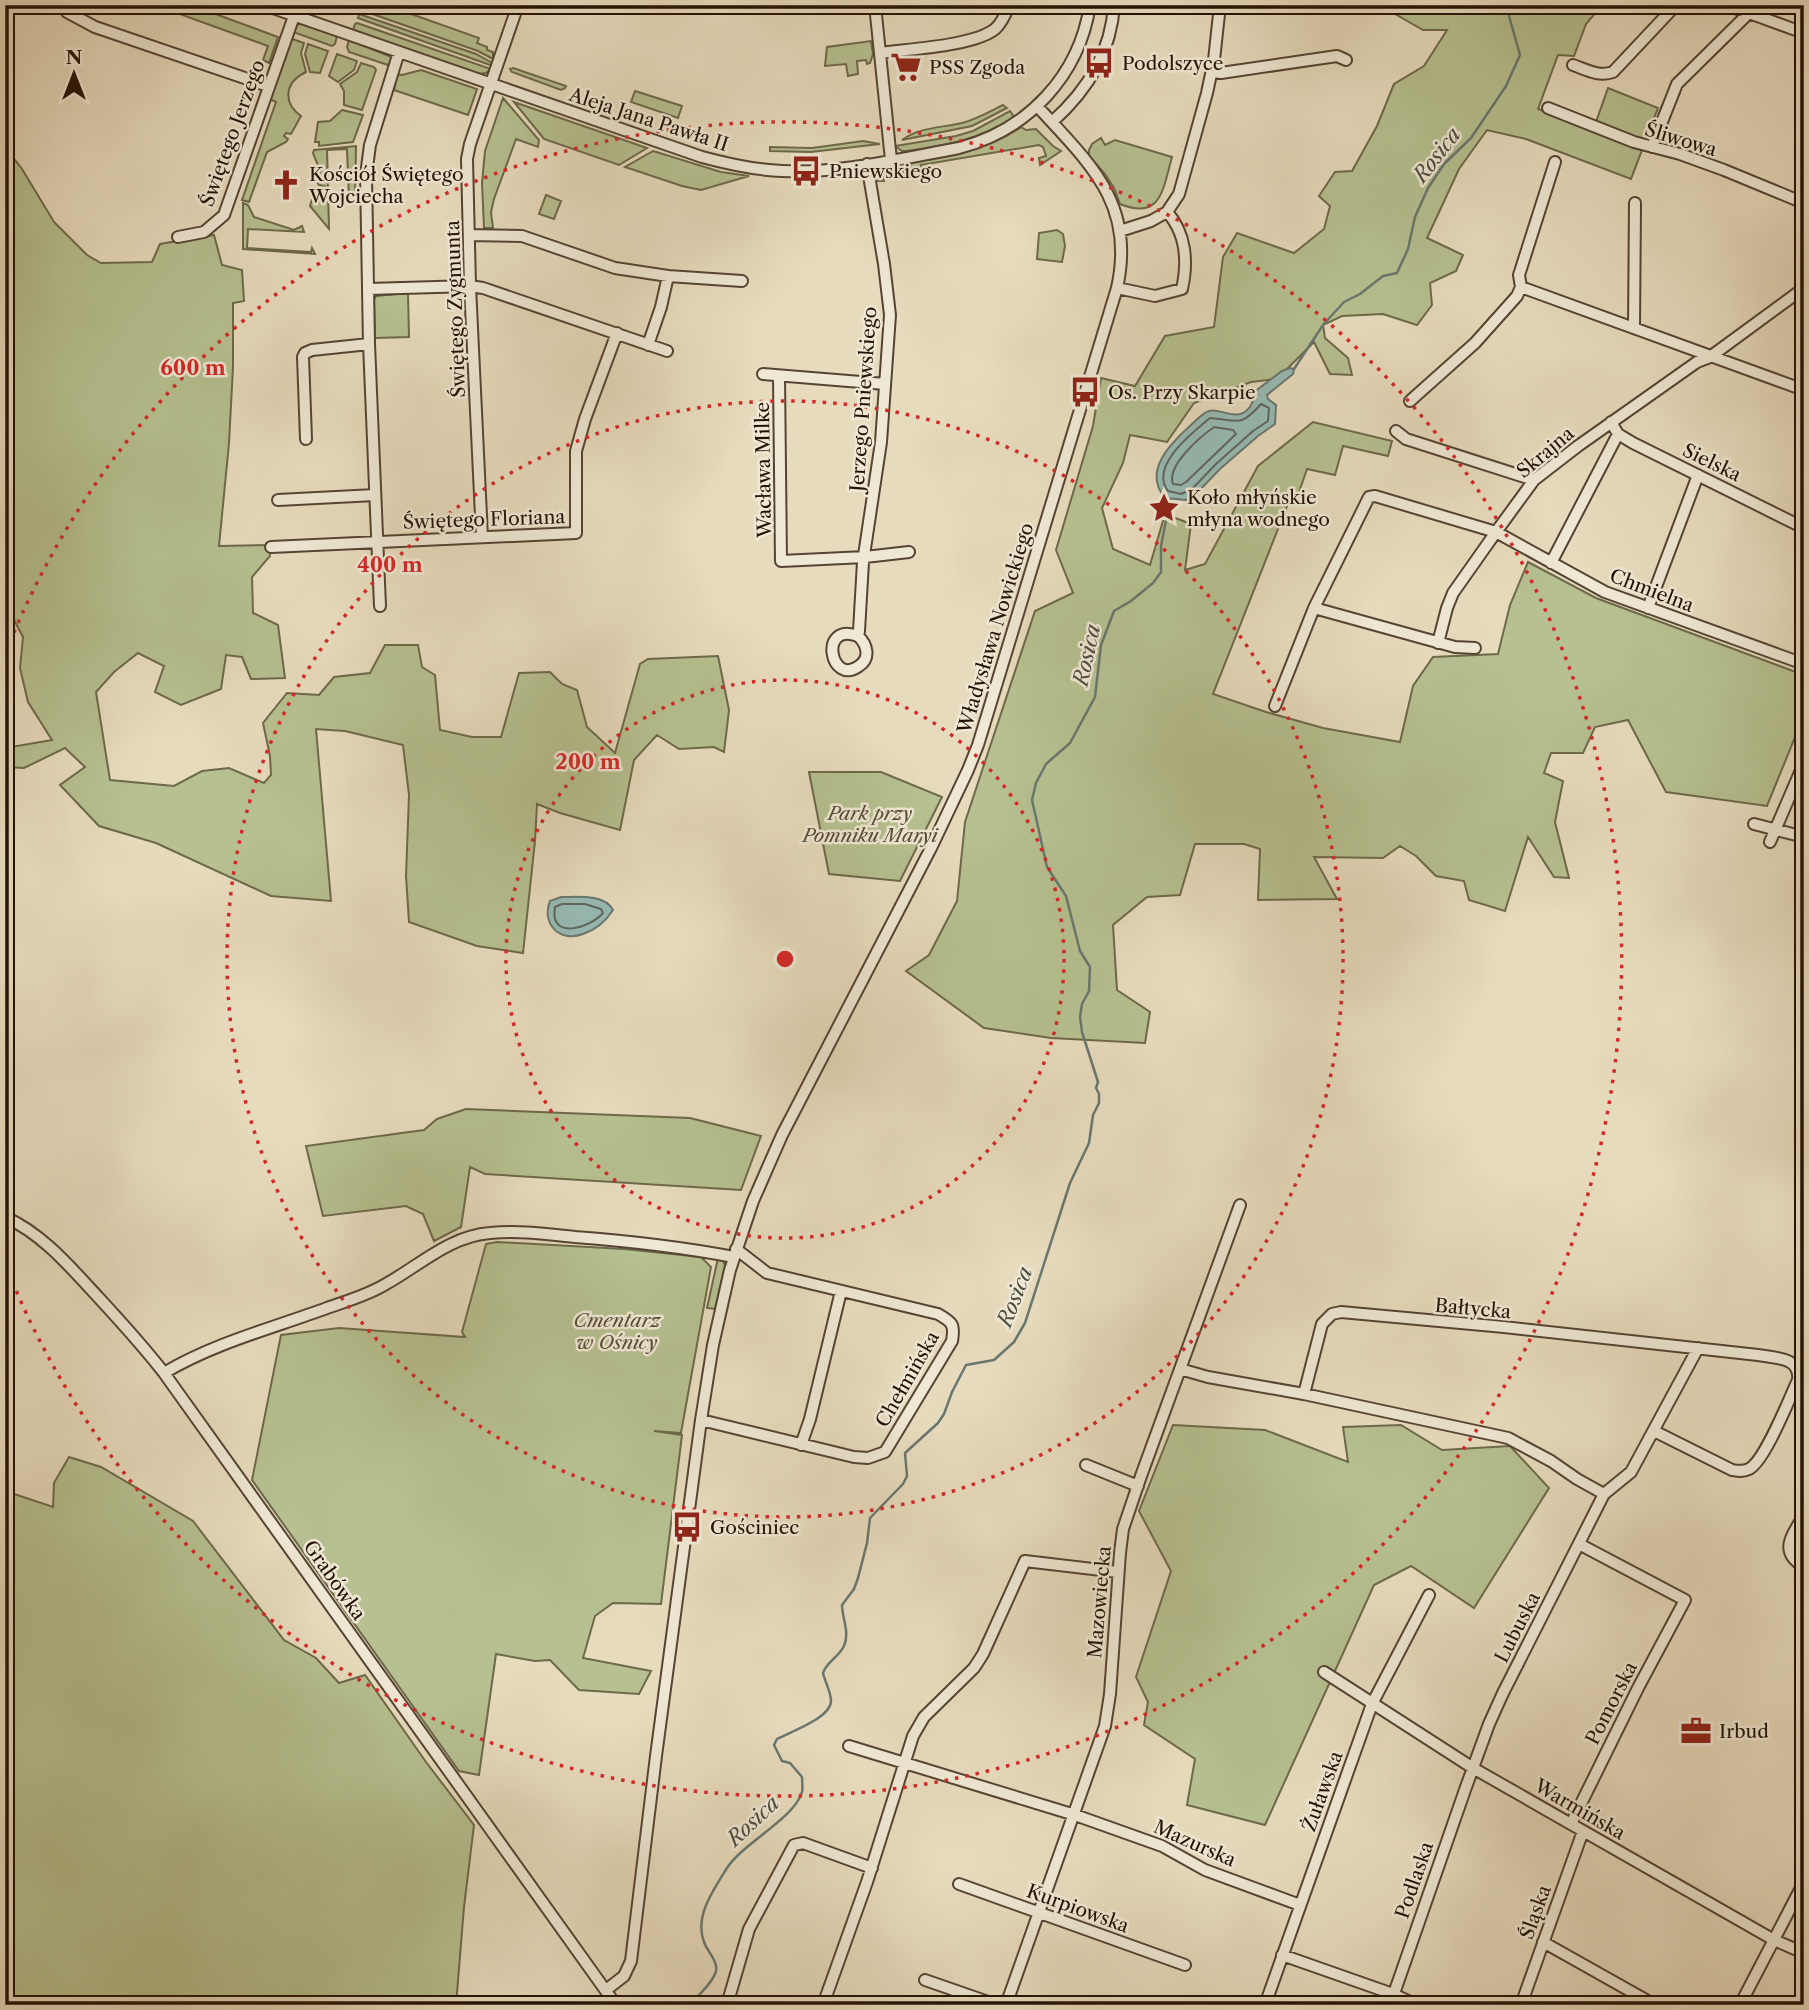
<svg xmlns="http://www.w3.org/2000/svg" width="1809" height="2010" viewBox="0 0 1809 2010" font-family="'Libre Caslon Text',serif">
<rect width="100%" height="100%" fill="#e7dbbd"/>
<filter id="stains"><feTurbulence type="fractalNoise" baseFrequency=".00286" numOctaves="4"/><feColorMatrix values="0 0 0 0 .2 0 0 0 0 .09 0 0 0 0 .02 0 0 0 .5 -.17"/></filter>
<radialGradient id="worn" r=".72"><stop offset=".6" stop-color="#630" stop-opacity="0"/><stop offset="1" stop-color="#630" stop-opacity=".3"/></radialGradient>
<!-- green -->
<path fill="#b6c090" stroke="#6d694a" stroke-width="2" d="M177,5H191L278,37L269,63L263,60L268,46L174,12Z
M362,5H386L479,38L477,43L487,47V50L493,52V59L478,51L361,10Z
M1396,5H1602L1586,24L1574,56L1558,55L1538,109L1642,150L1631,179L1526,139L1487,130L1459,169L1427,238L1463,255L1456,271L1430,283L1432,305L1417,325L1383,314L1342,316L1323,325L1325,338L1348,358L1352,375L1330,374L1314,342L1277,379L1251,382L1194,403L1167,442L1130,435L1123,463L1102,508L1113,549L1150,565L1165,514L1191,524L1185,570L1205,564L1258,466L1313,422L1392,441L1388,456L1343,446L1335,475L1307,469L1297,498L1291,496L1213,694L1266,712L1323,728L1400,742L1413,686L1433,657L1498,654L1510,605L1528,562L1596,598L1804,675V715L1767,806L1666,792L1628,720L1595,727L1583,753H1551L1544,773L1563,781L1555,822L1569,878L1554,877L1528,837L1505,911L1469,900L1464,881L1436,876L1416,856L1400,846L1383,858L1314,857L1337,899L1258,900L1260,849L1244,844H1195L1180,895L1147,897L1113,925L1117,990L1150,1012L1145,1043L1051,1038L984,1028L906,971L929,955L957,901L965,822L1035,611L1073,593L1056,550L1093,426L1101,378L1135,386L1165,336L1214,327L1223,257L1237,233L1294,253L1324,229L1330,206L1319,196L1335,172L1352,171L1377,126L1394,84L1424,66L1447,30H1423L1390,11Z
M359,14L476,54L494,64L493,66L358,18Z
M298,23L337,36L335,44L332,46L293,32L295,26Z
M357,23L491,69L486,73L478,74L353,30L355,24Z
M290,38L304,43L301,53L306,72C285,82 282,102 301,116L291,134L286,133L284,136L288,139L286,142L267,152L249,202L242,200L276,102L270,99Z
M349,40L389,56L391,57V66L349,52L347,47Z
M871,41L873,54L870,63L867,64L866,60L857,61L858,74L848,76L846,64L825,66L827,47Z
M308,44L328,51L320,73L310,72L305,54Z
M337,54L357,61L354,70L338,82L329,76Z
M361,63L374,67L376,70L362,110L344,105V91L340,84L357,72Z
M513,68L566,86L565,88L561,90L512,72L510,69Z
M421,70L477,89L468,115L394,90L397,74L402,75Z
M1608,88L1658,108L1645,141L1596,122Z
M635,91L682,106L678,118L631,102Z
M503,98L539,140L538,147L516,139L494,199L491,212L493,228H484L482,183L485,151Z
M514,102L647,148L619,165L544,139Z
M1003,105L1007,108L972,126L902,140C919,127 941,128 962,123C977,119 989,112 1003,105Z
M342,110L363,115L353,142L319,146V142H315L318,122L330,121Z
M1010,111L1014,117C978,140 948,145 906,151H902L895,146L956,136L973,131Z
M1021,127L1026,130L1036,129L1053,146L1061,151L1040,165L1039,158L1046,156L1043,147L1039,145L921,165L922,169L884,175V181H878L873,176L875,170L880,167C929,159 980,156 1021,127Z
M1101,138L1105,145L1115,140L1172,157C1163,188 1162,221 1120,204L1114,188L1105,174L1089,156V150L1092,144Z
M863,141L880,144L811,152L770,151V147L812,148Z
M356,146L355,194L349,197L347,149L327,150L328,187L319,185L317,182L320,171L313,153L314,150Z
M5,147L22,169L54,222L87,255L101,263L152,262L160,244L214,235L222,265L242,270L244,301L233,303V367L229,443L219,546L269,545L270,556L252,577L253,613L278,625L285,678L251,679L242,657L226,655L221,689L181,705L155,692L164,666L138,653L114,672L96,692L110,780L174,786L202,771L229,768L264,783L271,775L270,756L263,723L287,693L319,695L334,677L370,673L385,645H418L422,667L435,675L440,730L472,737H501L519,673L550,672L562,684L577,690L587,727L615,753L640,664L648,659L718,656L729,710L724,752L714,747L679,749L657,735L634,760L620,830L560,813L537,804L535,841L523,953L477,946L409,922L406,876L409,795L403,745L345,731L316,729L331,901L271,896L156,843L99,826L60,785L85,767L65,748L24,768L5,767V748L52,740L28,702L20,668L23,637L5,603Z
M653,151L721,172L749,176L701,190L682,186L625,167Z
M318,188L328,190L329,229L310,206L315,190Z
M546,195L561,201L554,219L539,214Z
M243,203L248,205L254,217L294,230L302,226L304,232L248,229L247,248L311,252L312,248L315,254L243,249Z
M1057,230L1063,234L1065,246L1062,262L1037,259L1039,233Z
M408,293L409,337L375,338L374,300L376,296Z
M809,772H881L942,797L900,881L829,874Z
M466,1109L690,1118L761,1136L741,1190L485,1174L470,1167L461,1227L434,1241L423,1214L406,1206L323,1216L306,1146L424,1130L437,1119Z
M497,1242L624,1249L701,1257L711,1267L681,1433L654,1431L682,1435L661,1604L613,1603L595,1616L583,1658L651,1671L639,1694L579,1690L550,1660L535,1661L496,1654L479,1775L459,1771L252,1480L281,1335L339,1328L465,1337L462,1332L486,1244Z
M718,1258L723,1260L725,1266L715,1309L707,1308Z
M1173,1425L1265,1430L1348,1462L1343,1427L1401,1425L1442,1450L1510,1446L1549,1488L1474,1608L1411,1566L1374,1585L1265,1825L1187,1805L1195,1759L1144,1725L1148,1702L1136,1677L1171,1571L1139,1511Z
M69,1457L101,1467L193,1521L284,1640L316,1658L339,1683L365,1675L426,1762L474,1825L464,1907L456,2005H5V1491L53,1507L54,1483Z"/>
<!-- water -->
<path fill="#97bbb5" stroke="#69776f" stroke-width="2" d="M1290,368L1294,369L1293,374L1267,395L1268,399L1276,405L1275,424L1258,436L1220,469L1196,494L1186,500L1165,498C1142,471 1171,443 1191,425C1196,421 1202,413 1209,411C1219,408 1235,420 1246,411C1253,405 1253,400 1254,392L1282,371Z
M561,897C577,897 605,894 613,910C606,921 595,930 583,934C559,943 541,923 550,901Z"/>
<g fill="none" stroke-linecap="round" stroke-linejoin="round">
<!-- shore -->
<path stroke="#5e665d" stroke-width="2" d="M1261,404L1269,408L1268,421L1253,431L1216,464L1192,489L1181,494L1168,491C1149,466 1192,433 1210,418C1238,420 1240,428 1261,404Z
M1214,427L1233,430L1236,434L1186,482L1181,485L1173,484C1166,466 1200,437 1214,427Z
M562,904H585L601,909L603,913C590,928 549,941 555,907Z"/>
<!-- stream -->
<path stroke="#69776f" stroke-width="2.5" d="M1294,369L1323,325L1344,302L1360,294L1383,276L1397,273L1408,249L1415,217L1428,188L1444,164L1471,138L1506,86L1520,55L1509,16V5
M690,2005C698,1995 713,1983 716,1971C718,1961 707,1951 704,1942C694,1916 714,1889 727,1868C744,1842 794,1819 802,1792C803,1787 802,1782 802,1777L790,1763L782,1761L774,1745L777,1739C790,1732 831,1718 831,1701C831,1692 825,1682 823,1673C827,1661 839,1657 844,1646C850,1632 842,1618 842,1605L854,1589L858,1578L867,1543L870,1518L903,1484L907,1476L905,1453L938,1423L944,1414L952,1392L966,1365L994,1360L1014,1342L1025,1323L1070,1183L1089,1143L1093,1115L1099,1103V1094L1096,1088L1098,1082L1082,1032L1080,1017L1082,1004L1089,991L1090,967L1080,951L1066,896L1047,867L1032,800L1036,783L1046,764L1070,743L1095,697L1101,645L1114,611L1131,601L1153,583L1161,572V546L1170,500"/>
<!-- minor casing -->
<g stroke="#543" stroke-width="14">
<path id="minor" d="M62,5L67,12L95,27L268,86
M264,5L702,157C728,164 755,170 782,171C839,174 903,158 959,148C1028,130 1079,76 1090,5
M875,5L891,160
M1726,5L1749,13L1752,5
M880,53C908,49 974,46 995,29C1001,24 1006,13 1009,5
M1573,65C1587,70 1599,77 1613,72L1676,5
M1212,72L1221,73L1337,56L1346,60
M1548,108L1634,142L1680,154L1724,170L1804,203
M1052,122C1087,91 1111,53 1114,5
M1652,147L1677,84L1749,13L1804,33
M1167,212L1179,194L1207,93L1214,60L1220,5
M469,235L522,236L615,268L668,276L742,281
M178,237L204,232L224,215L294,16
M1521,287L1519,275L1555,162
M1117,288L1155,296L1182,289C1188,262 1186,233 1167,212L1151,221L1120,231
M368,289L470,286L483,288L667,351
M1634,328L1635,203
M648,345L661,307L668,276
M763,374L885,384
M779,376L781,561L865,557L909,552
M1410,401L1475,343L1517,296L1521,287L1804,390
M1611,422L1618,434L1633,443L1804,528
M1396,431L1406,439L1534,480
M306,439L303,357L305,353L312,350L369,344
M278,500L375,495
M482,537L470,286L467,159L470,144L518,5
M271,547L576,533V451L585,419L617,333
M1551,563L1618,434
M380,606L369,344L366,175L370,145L399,52
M1314,608L1455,647L1475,648
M1648,608L1698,475
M858,636C867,644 871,658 859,666C830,687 818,621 858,636L859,631L863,562L881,442L890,315L884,264L867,164
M1438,643L1447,608L1453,593L1496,532L1605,592L1804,664
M1275,706L1314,608L1369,497L1375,496L1496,532L1534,480L1578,446L1697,362L1710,357L1804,288
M1754,824L1804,837
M1770,842L1804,763
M5,1217C43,1234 71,1268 99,1298C122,1323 144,1347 164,1373L616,2005
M1180,1369L1208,1377L1304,1394L1508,1438L1551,1461L1577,1479L1604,1494
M164,1373C214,1343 273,1328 327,1308C347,1301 368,1295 386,1284C420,1265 450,1236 490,1233C518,1230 547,1234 575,1237C628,1241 681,1247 734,1257
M1304,1394L1322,1324L1332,1314L1341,1312L1504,1327L1758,1355C1775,1358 1801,1357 1798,1380C1789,1399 1765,1461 1749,1469C1743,1472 1738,1471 1732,1470L1654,1431
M701,1420L854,1457L868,1458L885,1452L952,1341C955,1324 952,1322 938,1314L767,1273L736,1249
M801,1445L810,1419L841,1291
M1086,1465L1138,1486
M1804,1515C1792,1536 1778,1551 1804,1567
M1324,1672L1473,1768L1774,1940L1804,1953
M849,1746L1075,1815L1162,1846L1205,1870L1300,1905
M1571,1824L1638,1688L1685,1600L1579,1544
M959,1884L1185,1965
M1543,1942L1655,2005
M1282,1955L1393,1994L1417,2005
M925,1980L997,2005
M606,1990L624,1976L631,1961L656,1756L701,1420L713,1345L730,1270L753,1201L782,1135L931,848L968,770L978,745L1117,288C1136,203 1089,163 1037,106
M727,2005L749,1929L794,1845L803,1843L872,1868
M823,2005L867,1882L913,1736L924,1717L974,1668L983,1654L1025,1561L1118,1572
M1006,2005L1105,1726L1110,1694L1120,1553L1123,1529L1141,1476L1240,1205
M1265,2005L1372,1704L1429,1595
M1390,2005L1466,1787L1489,1724L1503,1693L1604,1494L1631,1472L1698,1348
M1521,2005L1583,1831
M1740,2005L1804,1882"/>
</g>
<!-- minor -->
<use href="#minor" stroke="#efe8d4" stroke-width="10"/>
</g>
<!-- distance rings -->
<g fill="none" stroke="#d62828" stroke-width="3.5" stroke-dasharray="3.5 7">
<circle cx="785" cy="959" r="279"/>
<circle cx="785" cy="959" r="558"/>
<path d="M6 652A837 837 0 1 1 6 1266"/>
</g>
<!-- icons -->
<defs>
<g id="bus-bare" transform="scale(2.415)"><path d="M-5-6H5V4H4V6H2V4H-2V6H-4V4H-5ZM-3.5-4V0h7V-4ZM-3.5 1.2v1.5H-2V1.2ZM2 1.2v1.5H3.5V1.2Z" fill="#8f2418" stroke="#efe8d4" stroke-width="2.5" paint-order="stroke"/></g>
<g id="supermarket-bare" transform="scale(2.415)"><path d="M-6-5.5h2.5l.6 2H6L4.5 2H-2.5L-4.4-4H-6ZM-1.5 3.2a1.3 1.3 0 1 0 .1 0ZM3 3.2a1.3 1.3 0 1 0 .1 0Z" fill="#8f2418" stroke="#efe8d4" stroke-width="2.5" paint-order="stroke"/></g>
<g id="church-bare" transform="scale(2.415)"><path d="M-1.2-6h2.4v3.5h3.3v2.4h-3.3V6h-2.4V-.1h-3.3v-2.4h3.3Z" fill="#8f2418" stroke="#efe8d4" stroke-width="2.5" paint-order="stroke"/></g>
<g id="sight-bare" transform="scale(2.415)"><path d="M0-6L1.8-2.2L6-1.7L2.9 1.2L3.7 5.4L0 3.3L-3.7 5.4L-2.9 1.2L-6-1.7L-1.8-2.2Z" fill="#8f2418" stroke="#efe8d4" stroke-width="2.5" paint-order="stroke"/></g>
<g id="office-bare" transform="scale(2.415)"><path d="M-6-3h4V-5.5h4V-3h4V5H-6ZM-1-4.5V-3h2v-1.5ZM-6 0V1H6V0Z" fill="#8f2418" stroke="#efe8d4" stroke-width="2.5" paint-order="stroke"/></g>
</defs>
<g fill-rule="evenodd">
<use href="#bus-bare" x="1099" y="63"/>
<use href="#supermarket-bare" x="906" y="67"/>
<use href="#bus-bare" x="806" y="171"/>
<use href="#church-bare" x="286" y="185"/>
<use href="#bus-bare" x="1085" y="392"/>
<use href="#sight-bare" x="1164" y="508"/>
<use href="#bus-bare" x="687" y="1527"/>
<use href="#office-bare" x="1696" y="1731"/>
</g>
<g text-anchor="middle" stroke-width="5" stroke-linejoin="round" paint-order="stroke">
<!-- poi labels -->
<g font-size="19" fill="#241205" stroke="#efe8d4" text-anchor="start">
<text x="1122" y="70">Podolszyce</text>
<text x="929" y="74">PSS Zgoda</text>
<text x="829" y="178">Pniewskiego</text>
<text x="309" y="181">Kościół Świętego<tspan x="309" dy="22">Wojciecha</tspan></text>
<text x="1108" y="399">Os. Przy Skarpie</text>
<text x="1187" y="504">Koło młyńskie<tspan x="1187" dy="22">młyna wodnego</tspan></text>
<text x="710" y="1534">Gościniec</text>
<text x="1719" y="1738">Irbud</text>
</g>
<!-- street labels -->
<g font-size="19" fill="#241205" stroke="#efe8d4">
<text transform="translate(649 119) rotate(18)" y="7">Aleja Jana Pawła II</text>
<text transform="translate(232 133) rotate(-70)" y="7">Świętego Jerzego</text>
<text transform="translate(1681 139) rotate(17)" y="7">Śliwowa</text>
<text transform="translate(455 309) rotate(-92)" y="7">Świętego Zygmunta</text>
<text transform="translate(863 399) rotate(-86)" y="7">Jerzego Pniewskiego</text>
<text transform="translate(1545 452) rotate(-40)" y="7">Skrajna</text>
<text transform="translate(1712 462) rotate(26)" y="7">Sielska</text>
<text transform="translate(763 470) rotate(-91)" y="7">Wacława Milke</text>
<text transform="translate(484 519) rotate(-2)" y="7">Świętego Floriana</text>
<text transform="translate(1652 590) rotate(21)" y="7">Chmielna</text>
<text transform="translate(995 628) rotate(-73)" y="7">Władysława Nowickiego</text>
<text transform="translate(1473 1308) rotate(5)" y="7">Bałtycka</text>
<text transform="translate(907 1379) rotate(-60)" y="7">Chełmińska</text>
<text transform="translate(335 1580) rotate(55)" y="7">Grabówka</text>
<text transform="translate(1099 1602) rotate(-85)" y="7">Mazowiecka</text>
<text transform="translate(1517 1627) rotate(-63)" y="7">Lubuska</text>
<text transform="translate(1611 1703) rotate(-63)" y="7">Pomorska</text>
<text transform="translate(1322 1791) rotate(-70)" y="7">Żuławska</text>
<text transform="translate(1580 1809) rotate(30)" y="7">Warmińska</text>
<text transform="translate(1195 1843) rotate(24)" y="7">Mazurska</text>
<text transform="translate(1414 1880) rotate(-71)" y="7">Podlaska</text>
<text transform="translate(1078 1908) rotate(20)" y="7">Kurpiowska</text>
<text transform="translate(1535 1912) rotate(-70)" y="7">Śląska</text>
</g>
<!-- park labels -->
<g font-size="19" font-style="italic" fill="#574f36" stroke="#efe8d4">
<text x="870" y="820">Park przy<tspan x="870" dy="22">Pomniku Maryi</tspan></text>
<text x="617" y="1327">Cmentarz<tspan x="617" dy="22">w Ośnicy</tspan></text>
</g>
<!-- water labels -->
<g font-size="21" font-style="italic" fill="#4c4d43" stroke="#efe8d4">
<text transform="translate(1437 155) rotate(-52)" y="7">Rosica</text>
<text transform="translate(1087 655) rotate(-78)" y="7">Rosica</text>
<text transform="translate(1015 1297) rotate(-69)" y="7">Rosica</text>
<text transform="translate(753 1821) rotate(-43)" y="7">Rosica</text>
</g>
</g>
<circle cx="785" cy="959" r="10" fill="#d62828" stroke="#efe8d4" stroke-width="3.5"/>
<g font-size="21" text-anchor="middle" font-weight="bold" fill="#d62828" stroke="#efe8d4" stroke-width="5" stroke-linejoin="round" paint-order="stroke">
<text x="193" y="375">600 m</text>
<text x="390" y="572">400 m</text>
<text x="588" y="769">200 m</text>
</g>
<!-- margin -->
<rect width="1809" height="2010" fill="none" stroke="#e7dbbd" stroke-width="28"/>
<rect x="7" y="7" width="1795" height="1996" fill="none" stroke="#241205" stroke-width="3.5"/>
<rect x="14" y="14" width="1781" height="1982" fill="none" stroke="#241205" stroke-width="2"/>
<!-- north arrow -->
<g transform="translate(74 74)" stroke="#efe8d4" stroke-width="5" paint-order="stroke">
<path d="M0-5L12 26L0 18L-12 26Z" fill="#241205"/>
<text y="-10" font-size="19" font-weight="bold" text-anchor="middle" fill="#241205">N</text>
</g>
<rect width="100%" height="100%" filter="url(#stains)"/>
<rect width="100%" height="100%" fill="url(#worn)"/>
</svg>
